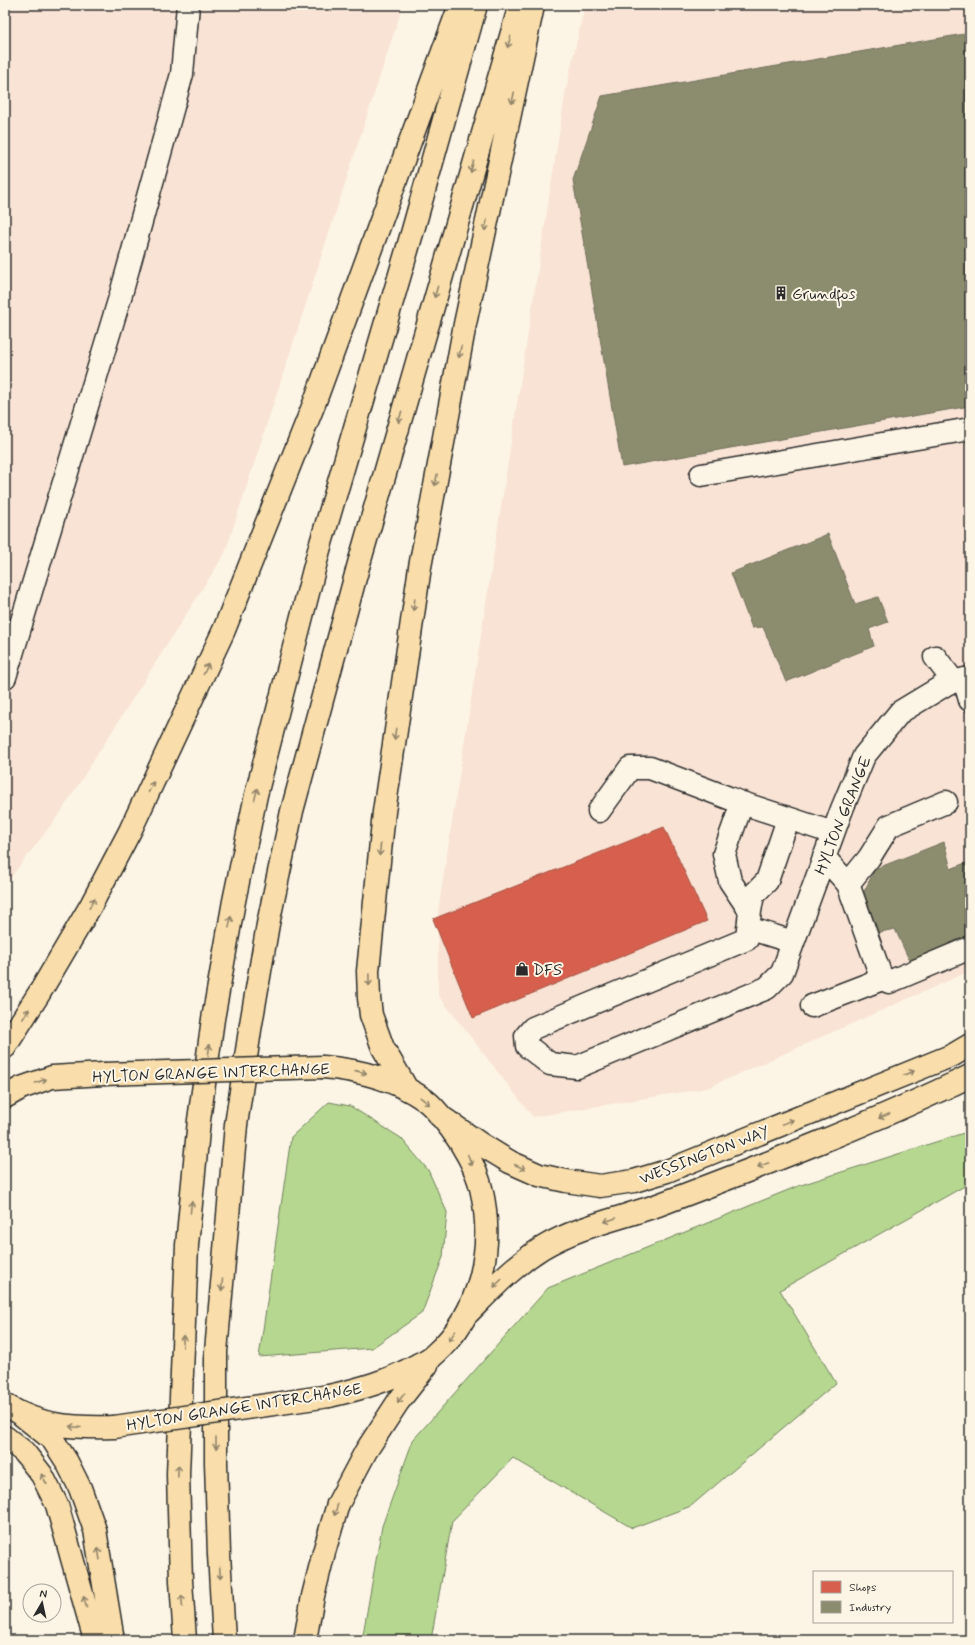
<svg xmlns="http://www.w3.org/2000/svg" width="975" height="1645" viewBox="0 0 975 1645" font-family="Mynerve,sans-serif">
<rect width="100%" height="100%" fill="#fcf5e5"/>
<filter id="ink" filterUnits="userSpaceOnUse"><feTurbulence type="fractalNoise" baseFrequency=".025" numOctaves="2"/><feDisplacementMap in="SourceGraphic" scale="8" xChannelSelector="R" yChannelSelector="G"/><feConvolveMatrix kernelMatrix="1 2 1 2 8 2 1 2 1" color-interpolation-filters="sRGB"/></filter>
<g filter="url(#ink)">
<!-- built -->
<path fill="#f9e3d4" d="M5,5H403L225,553L61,812L5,885Z
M585,5H970V971L707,1088L533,1117L438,995V912L566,89Z"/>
<!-- green -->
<path fill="#b6d790" stroke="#70815e" d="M329,1102L350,1106L401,1138L428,1170L447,1212L443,1257L422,1313L372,1348L259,1357L291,1137Z
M970,1131V1183L780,1290L836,1383L691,1506L632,1528L513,1458L452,1521L431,1640H362L382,1526L413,1440L548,1288L798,1186Z"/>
<!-- shops -->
<path fill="#d6604d" stroke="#a35043" d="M664,827L707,921L473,1018L433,919Z"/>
<!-- industry -->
<path fill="#8c8c6e" stroke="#6f6f5a" d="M970,33V406L622,467L573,180L602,96Z
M828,534L855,604L878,597L888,622L869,629L874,646L786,682L763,627L752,628L731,573Z
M944,842L951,869L965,863L970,876V940L911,964L895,929L871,934L859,902L875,869Z"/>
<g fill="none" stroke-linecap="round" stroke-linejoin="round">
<!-- minor casing -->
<g stroke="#2b2b2b" stroke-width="25">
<path id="minor" d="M701,475L970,429
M935,657L954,682
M5,677L121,294L182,74L188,5
M964,679L970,700
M599,811L630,768H650L742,803
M833,833L742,803L724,854L730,881L750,911L747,939L533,1028L526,1036L527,1046L550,1064L577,1067L767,988L782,973L842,809L864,756L900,712L948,683L970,678
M824,857L848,884L882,979L889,982L970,948
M848,884L869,858L889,826L946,802
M750,911L753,895L767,881L788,819
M748,928L793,942
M812,1006L882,979"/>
</g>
<!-- highway casing -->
<g stroke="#2b2b2b" stroke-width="25">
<path id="highway" d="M5,1047L40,992L90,907L130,831L224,630L314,404L460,5
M323,1067C359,1070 394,1078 425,1100C435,1107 443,1119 451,1129C463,1145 476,1168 481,1188C495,1246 481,1313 435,1354C430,1359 423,1362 417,1365C389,1381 360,1389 329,1396
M407,1089L383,1048L371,1015L369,998L368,971L384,812L420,567L465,324L533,6
M5,1097L21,1088L52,1077L104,1074
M440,1116L482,1145L510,1162L539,1175L566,1181L600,1186L634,1181L667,1171L953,1055L970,1045
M467,1314C491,1290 513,1266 542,1248C580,1225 625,1218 666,1202C769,1163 871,1124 970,1076
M5,1405C42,1427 72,1428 114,1427
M23,1416L53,1440L67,1462L80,1488L95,1530L113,1640
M5,1437L24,1452L42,1475L57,1505L95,1640
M185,1640L181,1581L178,1474L187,1245L199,1120L213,1019L234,901L256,795L319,550L413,230L476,5
M224,1640L219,1554L216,1463V1352L236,1125L250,1030L268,924L292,811L358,567L520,5
M305,1640L313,1596L324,1552L338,1504L366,1451L398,1402L427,1365"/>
</g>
<!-- path -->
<path stroke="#2b2b2b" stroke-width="2.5" stroke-dasharray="4 3" stroke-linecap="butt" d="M5,1634L9,1640"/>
<!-- minor -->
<use href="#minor" stroke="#fcf5e5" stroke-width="22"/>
<!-- highway -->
<use href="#highway" stroke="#f9deab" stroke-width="22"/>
<!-- highway-bridge casing -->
<g stroke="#2b2b2b" stroke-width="25" stroke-linecap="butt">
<path id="highway-bridge" d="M104,1074L323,1067
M114,1427L329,1396"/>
</g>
<!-- highway-bridge -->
<use href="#highway-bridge" stroke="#f9deab" stroke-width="22"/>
</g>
<!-- one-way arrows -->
<defs><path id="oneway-shaft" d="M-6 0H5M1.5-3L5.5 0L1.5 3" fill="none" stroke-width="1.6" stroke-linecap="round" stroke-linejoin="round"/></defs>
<g stroke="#92846b">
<use href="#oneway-shaft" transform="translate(509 42) rotate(106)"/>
<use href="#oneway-shaft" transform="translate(513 98) rotate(102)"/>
<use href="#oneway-shaft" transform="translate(472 167) rotate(106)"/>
<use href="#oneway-shaft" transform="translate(486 225) rotate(102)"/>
<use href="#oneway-shaft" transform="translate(436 292) rotate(106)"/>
<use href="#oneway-shaft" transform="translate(460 352) rotate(101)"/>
<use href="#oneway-shaft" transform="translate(400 417) rotate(106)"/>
<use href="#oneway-shaft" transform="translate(436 480) rotate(101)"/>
<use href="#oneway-shaft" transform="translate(414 605) rotate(98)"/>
<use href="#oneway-shaft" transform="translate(206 669) rotate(-65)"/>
<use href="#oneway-shaft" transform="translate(395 734) rotate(98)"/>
<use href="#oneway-shaft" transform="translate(151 787) rotate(-65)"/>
<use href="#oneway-shaft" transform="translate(256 794) rotate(-77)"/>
<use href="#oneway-shaft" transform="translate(380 850) rotate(96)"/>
<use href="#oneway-shaft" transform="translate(92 903) rotate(-62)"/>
<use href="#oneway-shaft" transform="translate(230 922) rotate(-80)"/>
<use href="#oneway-shaft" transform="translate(369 980) rotate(89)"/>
<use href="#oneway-shaft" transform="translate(26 1014) rotate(-58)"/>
<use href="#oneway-shaft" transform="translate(209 1050) rotate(-82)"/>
<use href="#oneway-shaft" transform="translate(361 1072) rotate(13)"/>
<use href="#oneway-shaft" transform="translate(909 1073) rotate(-22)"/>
<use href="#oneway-shaft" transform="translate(41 1081) rotate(-19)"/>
<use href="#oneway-shaft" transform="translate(425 1101) rotate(38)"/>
<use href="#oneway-shaft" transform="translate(884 1116) rotate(157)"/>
<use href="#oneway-shaft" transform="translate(788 1122) rotate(-22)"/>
<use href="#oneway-shaft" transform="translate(470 1160) rotate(67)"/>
<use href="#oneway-shaft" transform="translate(763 1165) rotate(159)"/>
<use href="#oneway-shaft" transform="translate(520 1167) rotate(25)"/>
<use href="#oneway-shaft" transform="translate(191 1207) rotate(-84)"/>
<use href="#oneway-shaft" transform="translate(610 1220) rotate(162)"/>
<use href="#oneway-shaft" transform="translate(498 1283) rotate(135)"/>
<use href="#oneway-shaft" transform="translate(222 1285) rotate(95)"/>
<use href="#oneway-shaft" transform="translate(452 1336) rotate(125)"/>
<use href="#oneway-shaft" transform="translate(183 1341) rotate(-88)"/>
<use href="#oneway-shaft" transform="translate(401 1398) rotate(127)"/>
<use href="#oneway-shaft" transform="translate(75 1427) rotate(-175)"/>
<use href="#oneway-shaft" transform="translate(216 1443) rotate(90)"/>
<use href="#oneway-shaft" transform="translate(178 1471) rotate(-89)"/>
<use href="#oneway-shaft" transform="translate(44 1479) rotate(-119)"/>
<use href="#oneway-shaft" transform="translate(336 1510) rotate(107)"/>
<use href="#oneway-shaft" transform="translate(99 1554) rotate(-99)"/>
<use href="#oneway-shaft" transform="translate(220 1573) rotate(87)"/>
<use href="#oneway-shaft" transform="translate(182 1601) rotate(-94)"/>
<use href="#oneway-shaft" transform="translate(85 1602) rotate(-105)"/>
</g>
</g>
<!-- icons -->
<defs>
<g id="building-bare" transform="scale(1.08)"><path d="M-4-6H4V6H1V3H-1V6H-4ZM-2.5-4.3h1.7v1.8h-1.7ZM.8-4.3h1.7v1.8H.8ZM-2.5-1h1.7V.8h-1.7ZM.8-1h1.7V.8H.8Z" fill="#2b2b2b" stroke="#fcf5e5" stroke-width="2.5" paint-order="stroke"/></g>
<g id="shop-bare" transform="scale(1.08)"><path d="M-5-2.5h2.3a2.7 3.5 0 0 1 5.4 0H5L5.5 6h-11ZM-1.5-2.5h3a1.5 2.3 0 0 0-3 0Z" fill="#2b2b2b" stroke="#fcf5e5" stroke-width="2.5" paint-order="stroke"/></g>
</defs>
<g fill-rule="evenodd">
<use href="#building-bare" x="781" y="293"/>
<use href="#shop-bare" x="522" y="969"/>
</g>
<g text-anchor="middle" stroke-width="4" stroke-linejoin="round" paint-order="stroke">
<!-- poi labels -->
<g font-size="16" fill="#2b2b2b" stroke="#fcf5e5" text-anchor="start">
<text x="792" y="299">Grundfos</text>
<text x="533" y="975">DFS</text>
</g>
<!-- street labels -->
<g font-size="16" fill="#2b2b2b" stroke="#fcf5e5">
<text transform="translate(842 815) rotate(-68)" y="6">HYLTON GRANGE</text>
<text transform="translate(211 1072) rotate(-2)" y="6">HYLTON GRANGE INTERCHANGE</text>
<text transform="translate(704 1154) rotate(-21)" y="6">WESSINGTON WAY</text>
<text transform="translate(244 1406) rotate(-9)" y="6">HYLTON GRANGE INTERCHANGE</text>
</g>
</g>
<!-- margin -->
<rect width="975" height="1645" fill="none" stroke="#fcf5e5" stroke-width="20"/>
<rect x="10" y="10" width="955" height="1625" fill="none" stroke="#2b2b2b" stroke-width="1.5" filter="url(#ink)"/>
<!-- legend -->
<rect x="813" y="1571" width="140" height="52" fill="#fcf5e5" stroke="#a8a49b"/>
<rect x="821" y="1581" width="20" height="12" fill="#d6604d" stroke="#a8a49b"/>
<text x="849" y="1591" font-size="12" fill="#2b2b2b">Shops</text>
<rect x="821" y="1601" width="20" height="12" fill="#8c8c6e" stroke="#a8a49b"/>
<text x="849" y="1611" font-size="12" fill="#2b2b2b">Industry</text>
<!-- north arrow -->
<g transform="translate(42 1603) rotate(9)"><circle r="19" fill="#fcf5e5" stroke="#a8a49b"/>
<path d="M0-3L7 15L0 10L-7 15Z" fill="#2b2b2b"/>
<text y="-6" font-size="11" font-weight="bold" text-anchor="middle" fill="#2b2b2b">N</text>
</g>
</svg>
